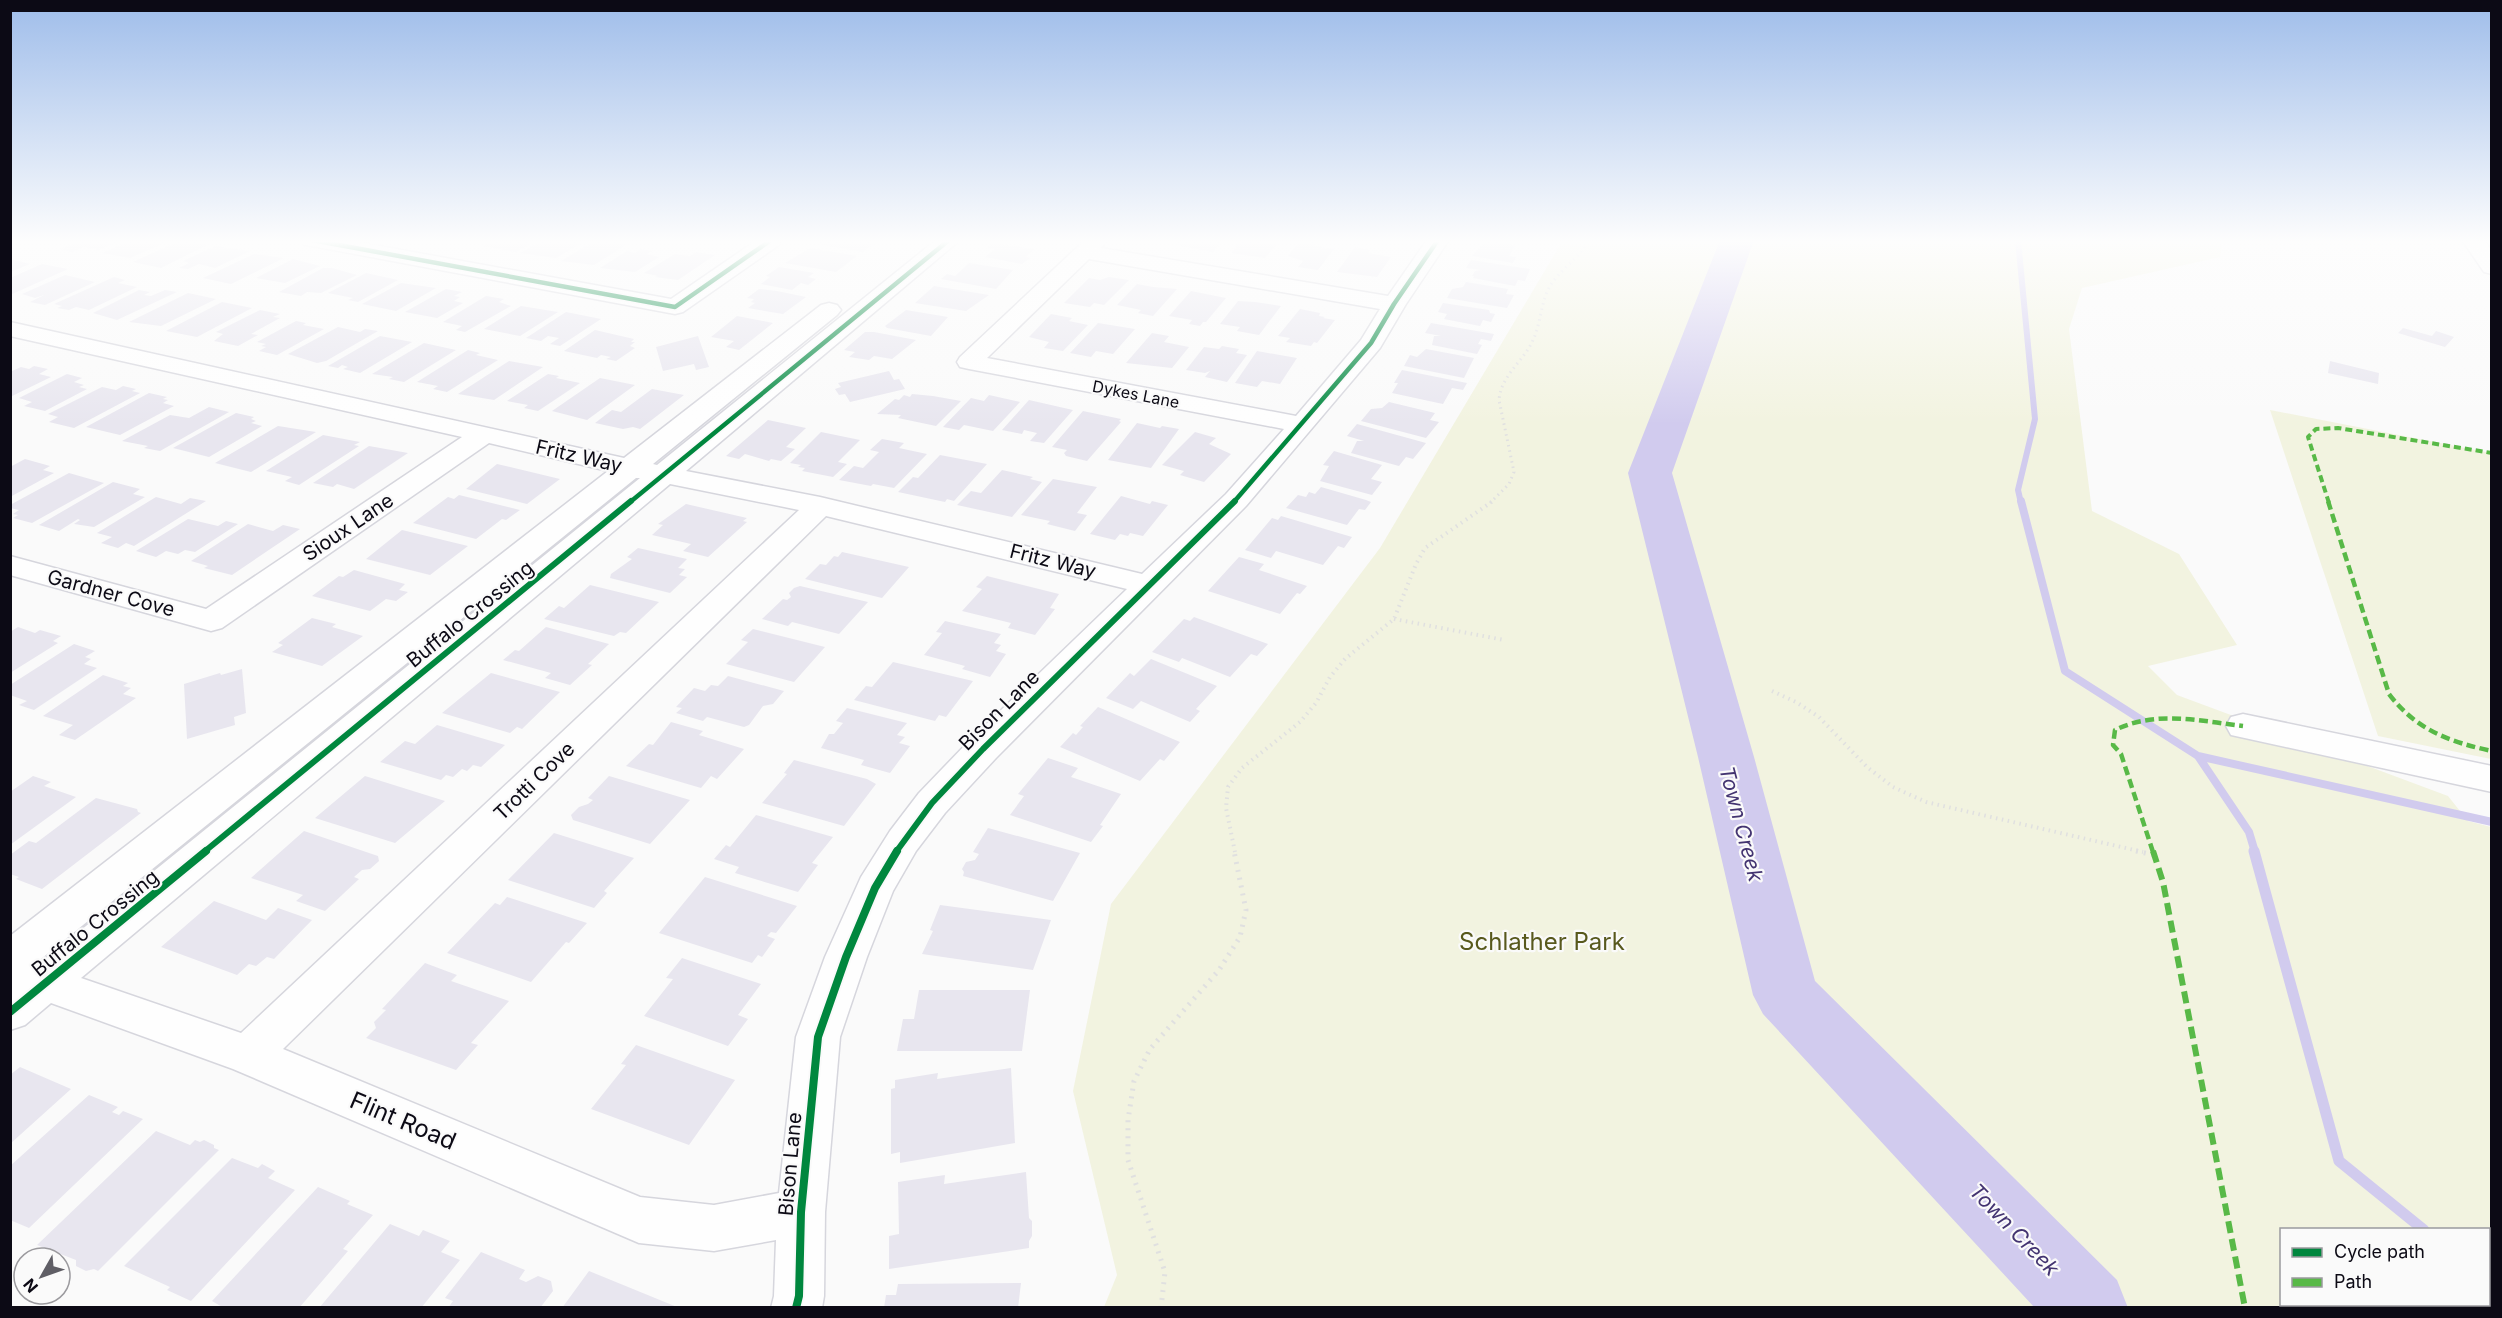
<svg xmlns="http://www.w3.org/2000/svg" width="2502" height="1318" viewBox="0 0 2502 1318" font-family="Inter,sans-serif">
<rect width="100%" height="100%" fill="#fafafa"/>
<!-- green -->
<path fill="#f2f3e0" fill-rule="evenodd" d="M1563,240H2223L2220,257L2082,288L2069,329L2092,511L2179,554L2237,645L2148,666L2177,695L2448,796L2468,821L2491,827V1307H1104L1117,1275L1073,1091L1111,904L1380,548ZM2282,1230H2488V1304H2282Z
M2270,410L2491,453V759L2378,736Z"/>
<g fill="none" stroke-linecap="round" stroke-linejoin="round">
<!-- stream-far2 -->
<path stroke="#d1cbee" stroke-width="6" d="M2018,240L2035,419L2018,490L2021,503"/>
<!-- stream-far1 -->
<path stroke="#d1cbee" stroke-width="8" d="M2021,501L2065,671L2198,756L2249,832L2255,852
M2198,756L2492,822"/>
<!-- stream -->
<path stroke="#d1cbee" stroke-width="11" d="M2254,851L2339,1161L2424,1230
M2488,1282L2492,1284"/>
<!-- river -->
<path fill="#d1cbee" fill-rule="evenodd" d="M1720,240H1754L1672,473L1754,757L1815,981L2117,1280L2128,1308H2035L1763,1014L1753,995L1698,757L1628,473Z"/>
</g>
<!-- building -->
<path fill="#e8e6ef" d="M82,240H121L99,250L84,247L72,252L60,249Z
M132,240H171L130,258L102,253Z
M181,240H196L200,241L196,243L207,245L161,268L133,262Z
M494,240H537L516,252L483,246Z
M543,240H587L556,258L520,253Z
M596,240L629,243L594,265L561,261Z
M817,240H875L873,241L876,242L863,252L812,243Z
M1180,240H1224L1213,252L1175,245Z
M1242,240H1265L1264,242L1277,244L1265,258L1231,253Z
M1487,240L1515,245L1509,256L1516,257L1513,263L1472,256Z
M1308,241L1317,243L1315,246L1334,249L1318,270L1298,267L1303,261L1288,256L1298,243L1305,244Z
M993,243L1001,244L1034,249L1026,257L1030,258L1022,264L985,257L995,249L987,248Z
M215,246L250,251L215,268L199,264L188,269L179,268L189,263L183,261Z
M1355,247L1370,250L1368,253L1391,257L1377,277L1337,272Z
M810,248L857,256L836,272L785,263Z
M641,249L652,251L647,254L659,257L635,272L600,268L627,251L635,253Z
M696,252L715,255L678,280L655,277L658,276L644,273L675,254L690,256Z
M254,254L284,258L231,284L203,278Z
M10,259L30,264L10,272Z
M293,259L320,266L285,283L256,278Z
M1471,260L1530,269L1525,281L1518,280L1515,286L1473,278L1474,276H1472L1475,271L1481,270L1466,268Z
M969,263L1013,270L996,289L941,279L947,274L955,276Z
M42,264L68,269L10,295V278Z
M779,267L814,273L808,277L816,279L808,285L801,283L792,290L761,284L770,277L766,276Z
M323,268H332L357,275L321,293L307,292L301,296L279,292Z
M366,273L398,280L358,302L348,300L353,298L328,293Z
M65,275L95,282L45,305L30,302L44,295L35,298L22,294Z
M114,277L125,280L118,283L137,287L89,310L76,307L69,310L57,308L62,306L54,304Z
M1109,277L1129,280L1104,305L1094,303L1090,307L1064,303L1089,278L1100,280Z
M1466,282L1508,289L1506,294L1514,295L1507,308L1447,298L1452,289L1463,287Z
M401,283L436,288L396,311L362,304Z
M1137,284L1153,287L1177,289L1153,316L1138,313L1141,310L1117,305Z
M934,286L989,295L966,311L915,303Z
M446,289L462,292L454,296L460,297L454,301L463,303L437,318L405,312Z
M759,289L777,291L806,297L783,314L748,308L755,303L751,302L754,299L747,298Z
M139,290L150,292L144,295L151,296L165,290L177,292L117,320L93,313Z
M1191,291L1226,298L1206,322H1203L1200,326L1189,324L1192,320L1169,316Z
M188,293L216,299L161,326L129,322Z
M486,296L504,299L499,302L511,306L465,332L456,330L462,326L443,322Z
M1238,301L1255,302L1281,306L1259,335L1237,331L1240,327L1220,324Z
M222,302L252,308L197,337L166,331Z
M1443,303L1489,310L1490,313L1495,314L1491,322L1483,320L1480,326L1444,319L1447,314L1438,312Z
M521,306L558,312L520,336L484,329Z
M1300,309L1320,313L1319,316L1325,317L1323,318L1335,320L1317,343L1314,342L1311,346L1286,342L1290,338L1278,336Z
M260,310L280,314L273,317L280,318L251,334L258,335L238,346L214,341L223,334L216,332Z
M906,310L948,317L931,336L887,328L885,326Z
M566,312L601,319L560,346L550,344L559,338L548,336L541,341L526,338Z
M1051,314L1072,318L1069,321L1088,325L1063,351L1044,348L1049,342L1029,337Z
M737,316L773,323L739,350L726,347L734,341L711,337Z
M296,321L306,323L303,325L324,329L277,355L259,351L266,347L261,346L266,344L257,342Z
M1098,323L1135,329L1113,354L1096,351L1091,357L1070,353Z
M1431,323L1494,334L1491,341L1481,339L1478,344L1482,345L1477,354L1432,345L1434,336H1441L1425,333Z
M338,327L360,332L365,329L378,331L326,361L317,363L288,354Z
M2403,328L2432,336L2436,331L2454,337L2445,347L2398,333Z
M595,330L634,339L631,342H635L630,346L635,348L616,361L606,359L611,357L601,355L597,358L564,351Z
M865,332H874L916,340L892,359L874,356L869,360L849,357L855,352L844,350Z
M1152,333L1169,336L1164,342L1189,347L1172,368L1126,363Z
M380,336L412,342L360,373L343,369L348,367L342,365L338,368L328,366Z
M698,336L709,367L696,370L694,364L663,371L656,347Z
M424,343L456,350L404,382L389,379L393,377L372,374Z
M1222,346L1239,349L1236,353L1247,355L1227,382L1205,377L1210,371L1205,373L1186,370L1204,347L1219,349Z
M1426,349L1474,358L1464,378L1404,366L1410,355L1417,357Z
M468,350L480,353L476,355L498,360L447,392L433,389L438,386L417,382Z
M1257,351L1297,358L1280,384L1262,381L1257,387L1235,383Z
M509,361L543,367L494,400L458,394Z
M2330,361L2379,373L2378,384L2328,373Z
M34,366L48,369L39,374L51,377L10,397V372L21,367L29,369Z
M1402,370L1467,383L1463,390L1452,388L1443,404L1392,393L1398,383H1394Z
M889,371L894,380L899,379L905,389L850,402L845,394L839,395L835,389L841,387L838,383Z
M67,374L82,378L74,382L84,385L79,387L87,389L45,411L24,406L32,402L19,398Z
M548,374L559,376L556,378L580,383L538,411L524,408L528,405L507,401Z
M600,378L635,385L587,420L552,411Z
M123,386L136,389L132,391L140,393L74,428L49,422L58,417L48,414L102,387L116,390Z
M652,389L684,395L640,429L633,427L623,429L595,423L612,410L621,412Z
M149,393L167,397L163,399L168,400L163,403L174,406L120,435L86,427Z
M912,394L933,396L961,401L936,426L898,418L901,415L877,414L895,399L899,400L904,395L910,397Z
M989,395L1020,402L993,431L964,425L959,430L943,427L971,398L984,401Z
M1029,400L1073,410L1044,443L1030,441L1037,433L1024,430L1022,434L1002,430Z
M1389,402L1435,413L1430,420L1439,422L1426,438L1361,421L1371,409L1382,408Z
M209,407L229,412L160,451L144,448L148,446L122,441L170,415L189,418Z
M1083,411L1121,419L1119,421L1121,422L1087,461L1066,456L1064,453L1067,450L1052,447Z
M236,413L254,417L251,419L256,421L251,423L262,426L209,457L173,448Z
M768,420L806,428L786,447L795,449L781,461L771,459L769,461L745,454L739,459L726,456Z
M1137,423L1160,428L1162,426L1179,429L1151,468L1108,460Z
M1357,424L1426,443L1413,459L1406,457L1399,466L1351,453L1357,441H1364L1347,436Z
M278,426L316,432L251,472L215,463Z
M821,432L860,440L838,462L847,464L833,477L802,471L805,468L798,467L801,465L790,463Z
M1195,432L1216,438L1209,444L1231,454L1204,482L1180,475L1184,471L1162,465Z
M323,435L360,442L354,445L359,446L299,485L285,481L292,477L266,471Z
M882,439L904,443L899,448L927,454L894,488L873,484L871,486L839,480L854,466L863,468L879,452L870,450Z
M369,446L408,453L354,489L337,484L333,487L313,483Z
M1334,451L1382,465L1371,479L1382,482L1372,495L1320,481L1329,466L1323,465Z
M940,455L987,464L954,501L947,499L945,502L898,492L913,477L918,478Z
M25,459L50,466L43,470L54,473L10,497V467Z
M497,464L560,479L527,504L466,489Z
M1002,470L1033,477L1030,479L1042,482L1012,517L957,505L971,491L981,493Z
M69,473L104,483L32,523L13,518L18,515L13,514L19,510L10,508V505Z
M1053,479L1097,487L1077,513L1087,515L1075,531L1047,524L1050,521L1021,515Z
M113,482L140,489L133,494L145,497L94,527L74,524L80,520L78,519L59,531L39,525Z
M1321,487L1366,500L1371,502L1365,510L1359,509L1347,525L1286,508L1298,495L1306,497L1309,492L1315,494Z
M459,495L520,510L506,520L502,519L476,539L413,523L448,497L454,499Z
M1121,496L1150,504L1152,501L1168,505L1143,536L1130,533L1128,536L1120,534L1115,540L1090,534Z
M156,497L181,504L190,498L206,501L134,546L126,543L118,548L101,543L112,537L97,533Z
M686,504L747,518L743,521L747,522L708,557L683,551L691,544L652,535L663,525L658,524Z
M1281,516L1352,537L1344,548L1338,546L1323,565L1276,551L1271,558L1245,550L1272,518L1278,520Z
M188,519L218,526L226,521L238,524L195,552L185,550L178,554L166,551L156,557L136,551Z
M248,524L273,531L283,525L300,529L232,575L204,568L208,566L191,561Z
M402,530L468,546L430,575L366,559Z
M638,548L687,559L678,568L685,569L679,575L687,577L670,593L610,578L611,574L632,559L627,557Z
M842,552L909,567L882,598L805,579L820,564L826,565L834,556L838,557Z
M1239,557L1264,564L1259,570L1307,586L1300,594L1297,593L1280,614L1208,591Z
M354,570L405,584L399,590L408,592L396,601L386,599L370,611L312,596L339,576L343,577Z
M987,576L1059,594L1050,608L1055,609L1035,635L1008,628L1011,623L962,611L982,589L976,587Z
M590,585L659,602L626,633L620,632L614,636L544,619L559,606L564,608Z
M800,586L868,602L839,634L792,622L788,626L762,619L783,599L787,600L791,597L789,593L794,588Z
M1194,617L1268,644L1257,656L1251,654L1230,677L1182,658L1179,662L1152,652L1184,619L1190,621Z
M312,618L336,624L332,627L363,636L322,666L272,652L283,645L278,643Z
M945,621L1001,634L994,643L1001,645L996,651L1006,654L990,677L962,669L965,666L924,655L942,633L936,632Z
M18,627L35,633L40,630L61,636L53,641L58,643L10,673V632Z
M546,627L609,644L588,664L592,665L570,685L545,678L551,673L503,660L515,650L519,651Z
M753,629L825,647L794,682L726,664L748,642L741,640Z
M74,644L95,651L85,657L91,659L84,664L97,668L34,710L19,705L27,701L10,695V685Z
M1151,659L1217,686L1196,709L1200,711L1190,722L1141,701L1133,709L1106,698L1130,673L1134,676Z
M893,662L973,681L946,717L939,715L935,721L854,700L866,686L872,687Z
M242,669L246,713L234,717L235,725L187,739L184,684L220,673L221,675Z
M491,673L560,692L522,729L517,727L510,733L442,713Z
M103,675L128,683L123,686L131,688L123,694L136,698L75,740L59,735L73,725L43,716Z
M728,676L784,691L773,704L763,706L749,725L744,727L707,717L703,721L676,713L682,708L676,707L694,688L705,691L711,685L718,686Z
M1098,707L1180,742L1164,761L1160,759L1140,781L1060,747L1073,733L1076,735L1083,727L1080,726Z
M847,708L907,723L897,735L905,737L899,743L910,746L890,773L861,765L864,760L821,748L829,734H834L843,723L836,721Z
M671,722L703,731L699,735L744,749L717,779L711,776L701,788L626,766L649,744L653,745Z
M437,725L505,745L481,767L473,765L467,771L462,769L453,777L446,775L441,780L380,762L405,741L415,744Z
M1048,758L1078,768L1071,777L1121,794L1100,825L1103,826L1091,842L1010,815L1024,796L1018,794Z
M794,760L867,779L876,784L844,826L762,803L787,774L784,773Z
M33,776L51,782L44,786L76,797L10,845V792Z
M365,776L445,801L395,843L315,818Z
M609,776L690,800L650,844L573,820L571,815L579,807L588,804L593,800L588,798Z
M96,798L137,809L138,812L141,813L42,889L16,879L19,877L10,874V855L29,841L36,843Z
M756,815L833,837L812,863L818,865L798,892L735,873L739,867L714,859L726,845L730,847Z
M988,828L1080,853L1053,901L963,876L964,872L962,869L966,862L975,860L979,854L973,852Z
M304,831L378,856L379,861L370,869L362,870L354,877L359,879L325,911L296,901L303,895L251,878Z
M554,833L634,858L604,891L607,893L594,908L508,880Z
M705,877L797,906L776,933L771,932L767,936L775,939L762,957L758,955L752,963L659,933Z
M507,897L587,923L569,943L566,942L531,982L447,953L495,903L500,905Z
M214,901L266,920L278,908L312,920L274,959L267,957L256,966L249,964L237,975L161,947Z
M940,905L1051,920L1033,970L922,954L933,931L930,930Z
M682,958L761,984L738,1015L748,1019L728,1046L644,1016L673,979L666,978Z
M425,963L457,975L451,981L509,1001L471,1043L478,1045L456,1070L366,1038L376,1028L374,1022L386,1010L382,1009Z
M919,990H1030L1022,1051H897L903,1019H914Z
M636,1045L735,1080L689,1145L591,1109L626,1065L621,1064Z
M20,1067L71,1089L10,1144V1075Z
M1011,1068L1015,1143L900,1163V1152L891,1154V1089L895,1088V1080L938,1073L937,1079Z
M89,1095L118,1107L112,1112L119,1115L123,1111L143,1119L29,1228L10,1220V1166Z
M156,1131L190,1145L195,1140L200,1142L204,1140L214,1145V1148L219,1150L98,1271L94,1269L86,1271L76,1266V1260L37,1245Z
M232,1158L258,1168L262,1164L275,1171L268,1178L295,1190L191,1301L167,1290L170,1287L124,1266Z
M1026,1172L1029,1218L1032,1221V1236L1029,1241V1248L889,1269V1236L899,1234L898,1182L945,1175L944,1184Z
M318,1187L350,1201L347,1204L373,1215L343,1249L348,1251L299,1308H224L212,1301Z
M390,1224L419,1236L423,1230L450,1241L441,1252L460,1260L421,1308H319Z
M481,1252L525,1270L519,1279L526,1282L538,1276L551,1281L553,1291L540,1308H448L453,1301L445,1298Z
M589,1271L677,1307V1308H562Z
M1021,1283L1018,1308H884L886,1295H896L898,1284Z"/>
<g fill="none" stroke-linecap="round" stroke-linejoin="round">
<!-- minor casing -->
<g stroke="#d6d6dd" stroke-width="3">
<path id="minor" d="M301,240H347L671,299L757,240H782L779,245L683,312L675,314L312,246L304,245Z
M936,240H960L686,471L820,497L1142,574L1226,494L1284,429L969,369L960,367L957,362L960,357L1085,240H1108L1101,248L1388,296L1427,240H1449L1406,304L1380,348L1246,506L996,758L945,813L916,851L893,891L867,957L840,1037L825,1212L824,1296L822,1308H771L774,1296L776,1240L714,1251L639,1243L233,1069L51,1003L25,1025L10,1030V936L608,471L489,443L222,628L211,631L10,575V556L206,609L462,437L10,336V322L624,458L821,305L829,303L837,305L841,310L837,315L653,464L657,465ZM1089,259L1380,309L1361,340L1296,416L987,358ZM636,478H640L39,964L36,963ZM670,484L799,510L241,1033L81,978ZM826,516L1127,589L970,740L919,793L890,831L861,877L825,957L796,1037L779,1193L714,1205L640,1197L283,1049Z
M2462,240H2484L2492,251V274L2484,272Z
M2243,714L2492,766V792L2231,735L2226,726L2231,717Z"/>
</g>
<!-- path-far2 -->
<path stroke="#e0e0e0" stroke-width="3" stroke-dasharray="1.5 4" stroke-linecap="butt" d="M1490,503L1509,484L1514,472L1499,400C1501,375 1524,361 1533,340C1541,323 1541,301 1550,286C1560,270 1579,258 1590,240"/>
<!-- path-far1 -->
<path stroke="#e0e0e0" stroke-width="4" stroke-dasharray="1.5 4.5" stroke-linecap="butt" d="M1394,619L1504,640
M1772,691L1796,702L1819,717L1867,767L1893,787L1926,802L2143,852
M1235,852L1226,808L1228,787L1242,768L1300,722L1316,703L1330,677L1345,659L1394,619L1416,564L1425,548L1493,501"/>
<!-- path -->
<path stroke="#e0e0e0" stroke-width="5" stroke-dasharray="2 6" stroke-linecap="butt" d="M2136,851L2154,855
M1161,1308L1165,1272L1128,1160V1120L1134,1081L1150,1049L1219,970L1240,937L1246,910L1234,851"/>
<!-- minor -->
<use href="#minor" fill="#fefefe" fill-rule="evenodd"/>
<!-- quiet-far2 -->
<path stroke="#58b947" stroke-width="4" stroke-dasharray="7 4" stroke-linecap="butt" d="M2329,503L2308,437L2316,429L2338,428L2492,453"/>
<!-- quiet-far1 -->
<path stroke="#58b947" stroke-width="4.5" stroke-dasharray="9 4.5" stroke-linecap="butt" d="M2328,501L2389,694C2416,730 2450,742 2492,751
M2153,852L2121,754L2113,745L2115,730C2156,710 2200,721 2243,726"/>
<!-- quiet -->
<path stroke="#58b947" stroke-width="6" stroke-dasharray="12 6" stroke-linecap="butt" d="M2153,851L2163,882L2245,1308"/>
<!-- cycleway-far2 casing -->
<g stroke="#fafafa" stroke-width="8">
<path id="cycleway-far2" d="M312,240L675,307L771,240
M629,503L949,240
M1233,503L1371,343L1394,304L1438,240"/>
</g>
<!-- cycleway-far1 casing -->
<g stroke="#fafafa" stroke-width="10">
<path id="cycleway-far1" d="M204,852L631,501
M896,852L932,803L983,749L1235,501"/>
</g>
<!-- cycleway casing -->
<g stroke="#fafafa" stroke-width="12">
<path id="cycleway" d="M10,1012L206,851
M796,1308L799,1296L801,1212L818,1037L846,957L875,888L897,851"/>
</g>
<!-- cycleway-far2 -->
<use href="#cycleway-far2" stroke="#00873e" stroke-width="4.5"/>
<!-- cycleway-far1 -->
<use href="#cycleway-far1" stroke="#00873e" stroke-width="6"/>
<!-- cycleway -->
<use href="#cycleway" stroke="#00873e" stroke-width="8"/>
</g>
<!-- sky -->
<linearGradient id="sky" x2="0" y2="1"><stop stop-color="#9fbdea"/><stop offset="0.57" stop-color="#fdfdfd"/><stop offset="1" stop-color="#fdfdfd" stop-opacity="0"/></linearGradient>
<rect width="2502" height="424" fill="url(#sky)"/>
<g text-anchor="middle" stroke-width="4.5" stroke-linejoin="round" paint-order="stroke">
<!-- far-street labels -->
<g font-size="16" fill="#0c0a15" stroke="#fafafa">
<text transform="translate(1136 394) rotate(11)" y="6">Dykes Lane</text>
</g>
<!-- street labels -->
<g font-size="20" fill="#0c0a15" stroke="#fafafa">
<text transform="translate(579 456) rotate(13)" y="7">Fritz Way</text>
<text transform="translate(348 527) rotate(-34)" y="7">Sioux Lane</text>
<text transform="translate(1053 561) rotate(14)" y="7">Fritz Way</text>
<text transform="translate(111 593) rotate(15)" y="7">Gardner Cove</text>
<text transform="translate(470 614) rotate(-39)" y="7">Buffalo Crossing</text>
<text transform="translate(999 710) rotate(-45)" y="7">Bison Lane</text>
<text transform="translate(534 781) rotate(-44)" y="7">Trotti Cove</text>
<text transform="translate(95 923) rotate(-39)" y="7">Buffalo Crossing</text>
<text transform="translate(790 1164) rotate(-85)" y="7">Bison Lane</text>
</g>
<!-- water labels -->
<g font-size="21" font-style="italic" fill="#433471" stroke="#fafafa">
<text transform="translate(1741 824) rotate(75)" y="7">Town Creek</text>
<text transform="translate(2014 1230) rotate(46)" y="7">Town Creek</text>
</g>
<!-- near-park labels -->
<g font-size="24" fill="#58591d" stroke="#fafafa">
<text x="1542" y="950">Schlather Park</text>
</g>
<!-- near-street labels -->
<g font-size="24" fill="#0c0a15" stroke="#fafafa">
<text transform="translate(403 1121) rotate(23)" y="8">Flint Road</text>
</g>
</g>
<!-- border -->
<rect width="2502" height="1318" fill="none" stroke="#0c0a15" stroke-width="24"/>
<!-- legend -->
<rect x="2280" y="1228" width="210" height="78" fill="#fafafa" stroke="#9b9a9e" stroke-width="1.5"/>
<rect x="2292" y="1248" width="30" height="9" fill="#00873e" stroke="#9b9a9e" stroke-width="1.5"/>
<text x="2334" y="1258" font-size="18" fill="#0c0a15">Cycle path</text>
<rect x="2292" y="1278" width="30" height="9" fill="#58b947" stroke="#9b9a9e" stroke-width="1.5"/>
<text x="2334" y="1288" font-size="18" fill="#0c0a15">Path</text>
<!-- north arrow -->
<g transform="translate(42 1276) rotate(230)"><circle r="28" fill="#fafafa" stroke="#9b9a9e" stroke-width="1.5"/>
<path d="M0-4.5L10 22L0 15L-10 22Z" fill="#5f5e65"/>
<text y="-9" font-size="16" font-weight="bold" text-anchor="middle" fill="#0c0a15">N</text>
</g>
</svg>
